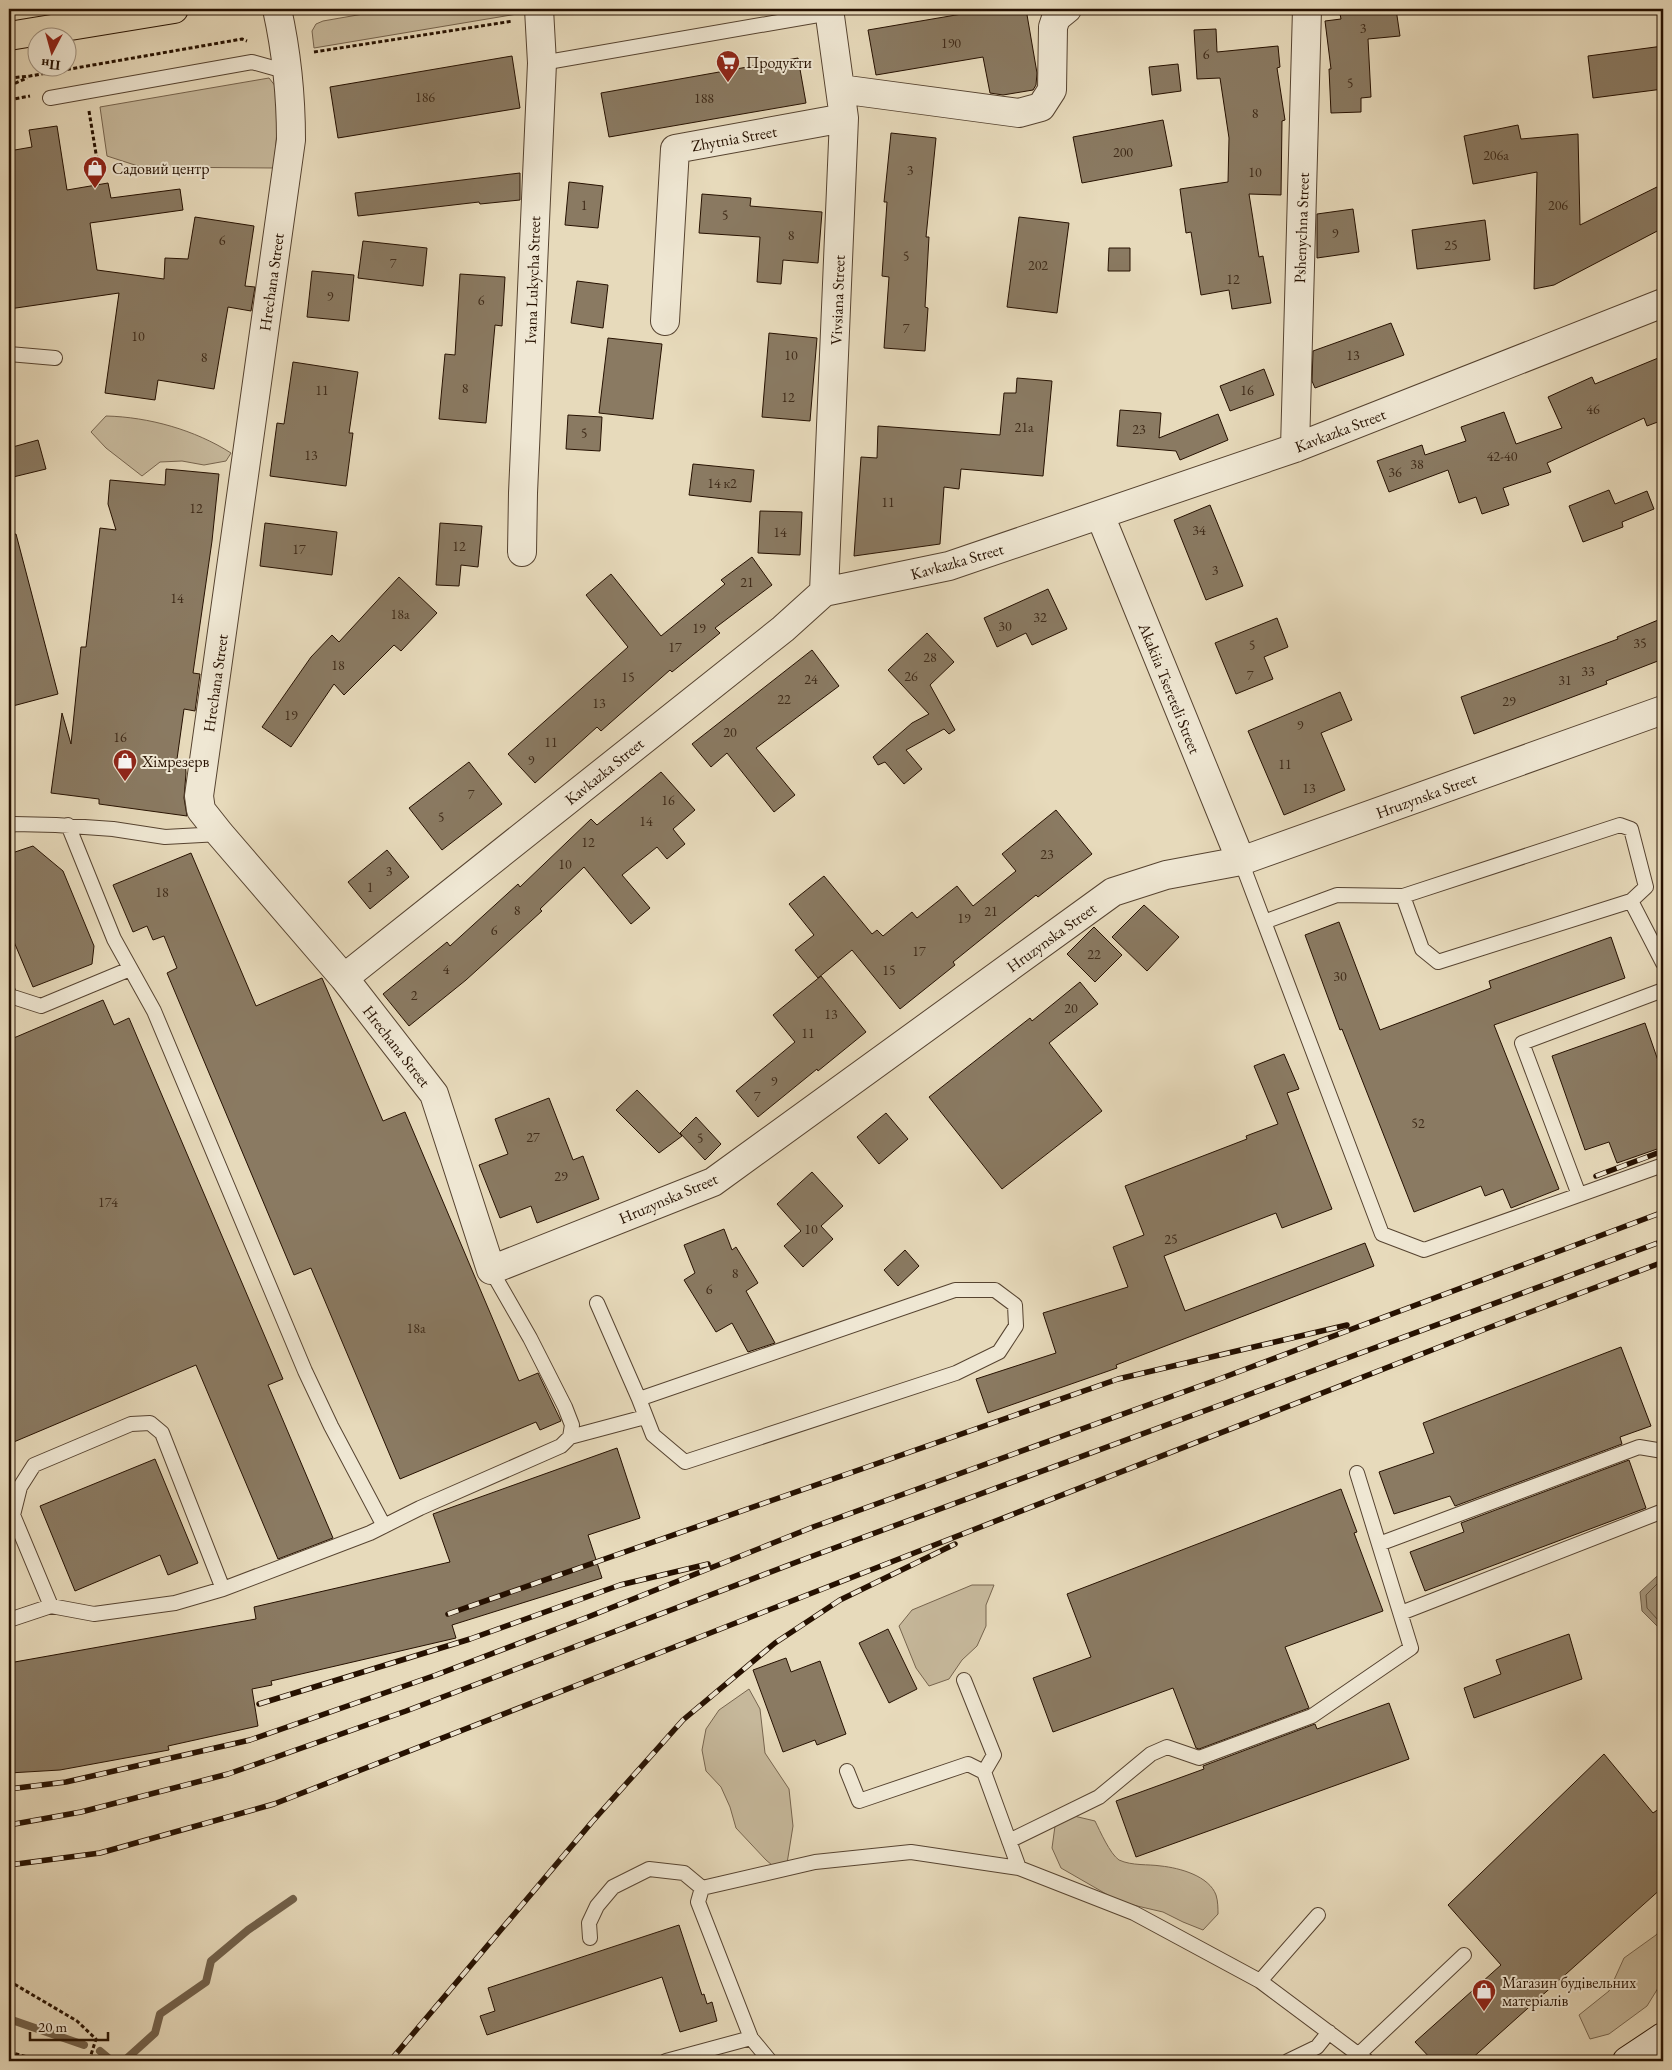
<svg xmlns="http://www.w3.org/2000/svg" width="1672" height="2070" viewBox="0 0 1672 2070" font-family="'EB Garamond',serif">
<rect width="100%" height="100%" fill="#e7dabb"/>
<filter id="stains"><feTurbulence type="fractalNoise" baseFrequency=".004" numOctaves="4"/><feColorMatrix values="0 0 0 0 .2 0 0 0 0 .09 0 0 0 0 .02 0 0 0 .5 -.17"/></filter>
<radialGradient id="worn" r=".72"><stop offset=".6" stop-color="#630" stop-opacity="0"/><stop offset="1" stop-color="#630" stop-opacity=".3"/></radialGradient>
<!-- green -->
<path fill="#c6b89b" stroke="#76644e" d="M392,9H535V11L314,48L312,31L316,24L323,21Z
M269,78L280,92L274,168L141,167L107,156L100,107Z
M106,416C149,417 195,430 231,453L226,461L204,465L182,461L160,462L142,476L106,448L91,432Z
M972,1585H994L986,1605V1626L977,1646L962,1660L949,1679L929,1686L916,1668L899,1626L912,1610Z
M749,1689L760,1709L765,1753L789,1789L793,1826L785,1876L766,1860L736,1828L730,1807L721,1787L706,1771L702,1750L706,1729L719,1710Z
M1074,1816L1095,1821C1100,1831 1110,1854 1119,1860C1132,1866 1148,1864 1161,1866C1180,1868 1209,1876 1216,1895C1218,1901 1218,1909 1218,1914L1203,1930L1183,1922L1163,1912L1120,1902L1061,1868L1052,1848L1055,1826Z
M1663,1927V1980L1647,2006L1609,2034L1590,2039L1579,2015L1609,1991L1624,1958L1656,1935Z"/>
<!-- water -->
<path fill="#a5967c" stroke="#72614b" d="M1663,1573V1625L1657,1626L1642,1611L1640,1592L1656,1577Z"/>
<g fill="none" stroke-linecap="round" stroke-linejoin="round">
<!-- shore -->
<path stroke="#66543e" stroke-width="1" d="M1663,1578L1646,1595L1647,1608L1658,1620H1663"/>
<!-- stream -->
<path stroke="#72614b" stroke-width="8" d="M9,2019L84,2045
M100,2051L112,2061
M124,2061L155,2033L160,2014L206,1982L211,1961L248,1930L293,1899"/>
</g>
<!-- building -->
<path fill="#8a7a62" stroke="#261101" d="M991,9H1026L1037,73L1036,85L1033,90L1003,95L990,93L983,57L876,75L868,30Z
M1339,9H1396L1400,36L1368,39L1371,97L1361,98V112L1331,113L1329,69H1331L1325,21L1341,19Z
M1216,29L1217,52L1278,46L1280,67L1277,68L1285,120L1282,121L1281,195L1249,194L1259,257L1263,256L1271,303L1232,309L1229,290L1201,295L1191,232L1186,233L1180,189L1228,182L1229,138L1220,78L1197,79L1194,30Z
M1663,46V89L1593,98L1588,56Z
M512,56L520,108L338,138L330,87Z
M798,58L806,103L609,137L601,93Z
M1178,64L1181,91L1152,95L1149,67Z
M1163,120L1172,166L1082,183L1073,137Z
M1518,125L1521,139L1578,134L1580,225L1663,184V228L1554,285L1534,289L1537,172L1473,184L1464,136Z
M57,126L67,190L108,183L111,198L180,189L183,210L90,223L97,270L164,279L165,258L188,259L195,217L254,226L245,286L255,287L251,311L228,307L214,389L158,380L155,400L105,393L119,293L9,309V151L32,147L29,130Z
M891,133L936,138L926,237H929L925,307L928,308L925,351L884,348L889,277L882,276L887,202H884Z
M520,173V200L480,204L479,202L358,216L355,193Z
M569,182L603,186L598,228L565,225Z
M702,194L751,198L750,206L822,212L818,263L783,260L781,284L757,282L760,237L699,233Z
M1353,209L1359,252L1317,258V214Z
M1019,217L1069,223L1057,313L1007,307Z
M1485,220L1490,260L1417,269L1412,230Z
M363,241L427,248L423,286L358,278Z
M1109,248H1130V271H1108Z
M312,271L354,275L349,321L307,317Z
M460,274L505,277L502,326L495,325L486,423L439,419L445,354L455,355Z
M577,281L608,285L603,328L571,323Z
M1391,323L1404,355L1315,388L1312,381L1313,351Z
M769,333L817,338L810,421L762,417Z
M608,338L662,344L653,419L599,413Z
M1663,356V420L1647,426L1644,418L1547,463L1551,472L1503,488L1509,505L1482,514L1476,497L1459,503L1448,470L1389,492L1377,461L1422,445L1425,455L1466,441L1461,427L1504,412L1516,444L1562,428L1548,397L1592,377L1595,384Z
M293,362L358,372L349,433H353L346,486L270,476L277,423L284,424Z
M1264,369L1274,395L1230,411L1220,386Z
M1017,378L1052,381L1043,476L961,469L959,489L944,487L940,544L854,556L861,457L877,458L878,426L1000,435L1004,393H1016Z
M1120,410L1161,413L1159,438L1218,414L1228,440L1180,460L1176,451L1117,446Z
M568,415L602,417L600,451L566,449Z
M38,440L46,469L9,478V448Z
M693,464L754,470L751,502L689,495Z
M166,469L219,474L212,541L193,673L200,674L195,711L184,709L177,759L185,760L186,773L184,798L187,816L99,804V799L51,793L62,713L71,744L81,647H86L100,528L116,530L108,504L110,480L165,485Z
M1609,490L1615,504L1647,491L1654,509L1622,522L1623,527L1583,542L1569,506Z
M1210,505L1243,586L1206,600L1174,520Z
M760,511L802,512L800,555L758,553Z
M265,523L337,532L332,575L260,566Z
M440,523L482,526L478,567L461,565L459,586L436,585Z
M16,534L58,694L9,707V535Z
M752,557L772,585L715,628L720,633L672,672L670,670L601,731L597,727L535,783L508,754L628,647L586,595L611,574L661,636L725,584L721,580Z
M399,577L437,613L401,651L394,645L344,695L334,684L291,747L262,727L311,657L332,635L339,642Z
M1048,589L1067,629L1032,645L1026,633L997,647L984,618Z
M1277,618L1288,647L1264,657L1273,679L1236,694L1215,643Z
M1663,618V659L1606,681L1607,684L1474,734L1461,697L1618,639L1617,637Z
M927,633L954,662L930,685L955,730L949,734L944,729L906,750L922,769L904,784L885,762L878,765L873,757L912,723L929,714L888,670Z
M812,650L839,686L756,748L795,795L774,812L727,753L711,767L692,744Z
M1340,692L1352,720L1321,733L1345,790L1284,815L1248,731Z
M469,762L502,804L442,850L409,808Z
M661,772L695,810L673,829L685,844L667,859L657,847L622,875L650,908L631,924L584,867L540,909L542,911L466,980L409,1026L383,994L447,942L450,946L518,884L520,887L591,819L597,825Z
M1056,810L1092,854L1038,897L1036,895L953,962L955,965L900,1009L852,950L818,978L795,950L814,935L789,904L824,876L872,934L877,930L883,936L912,912L917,918L957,886L973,906L1016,871L1002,854Z
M33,846L63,871L94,946L92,964L33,987L9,930V854Z
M387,850L409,877L370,909L348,882Z
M191,853L256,1006L322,978L383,1121L405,1112L519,1381L538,1373L561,1421L540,1430L536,1422L400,1479L311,1268L294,1275L167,973L177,968L164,936L153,940L147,926L133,932L113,885Z
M1144,905L1179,937L1147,971L1112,937Z
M1339,922L1380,1030L1491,988L1489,981L1611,937L1625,978L1494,1025L1559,1189L1511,1208L1503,1189L1485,1196L1481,1186L1414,1212L1342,1029L1340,1030L1305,935Z
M1094,927L1122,955L1095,982L1067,954Z
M821,976L866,1032L818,1071L817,1069L758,1117L736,1091L795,1042L773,1015Z
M1080,982L1098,1004L1049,1043L1102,1111L1002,1189L929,1097L1030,1018L1032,1021Z
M103,1000L114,1025L129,1018L283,1379L268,1385L333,1538L278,1559L196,1365L9,1444V1040Z
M1645,1023L1663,1075V1147L1617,1163L1609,1142L1585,1150L1552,1056Z
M1284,1054L1299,1089L1287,1093L1332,1209L1282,1228L1276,1213L1164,1256L1185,1311L1365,1243L1374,1266L1116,1365L1117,1368L988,1413L976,1379L1056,1353L1043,1313L1128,1287L1113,1247L1144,1235L1125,1186L1247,1139L1246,1136L1278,1124L1254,1066Z
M637,1090L682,1136L659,1153L616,1110Z
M549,1098L573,1160L583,1156L599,1199L537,1223L531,1206L500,1218L479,1165L508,1154L495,1119Z
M886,1113L908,1139L879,1164L857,1137Z
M696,1117L721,1144L705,1160L680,1133Z
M812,1172L843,1206L821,1226L833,1239L803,1267L784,1246L801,1231L777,1204Z
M724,1229L732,1250L736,1247L758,1283L746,1291L775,1343L748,1352L732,1323L716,1332L684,1280L695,1273L684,1245Z
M905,1250L919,1266L898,1286L884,1270Z
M1621,1347L1651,1426L1620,1437L1622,1444L1455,1506L1450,1496L1394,1514L1379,1472L1434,1453L1423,1423Z
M617,1448L640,1518L588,1535L602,1578L452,1625L456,1638L271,1681L272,1685L252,1689L258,1726L168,1746L169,1750L60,1770L9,1773V1663L256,1619L254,1607L450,1562L433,1514Z
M155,1459L198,1563L168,1575L160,1555L75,1591L40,1506Z
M1629,1460L1646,1508L1425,1591L1410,1552L1464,1532L1461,1523Z
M1341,1489L1357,1532L1354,1533L1383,1611L1285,1647L1309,1708L1199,1749L1196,1748L1173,1688L1053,1732L1033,1678L1091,1657L1067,1594Z
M888,1629L917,1689L889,1703L859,1643Z
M1569,1634L1582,1679L1474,1718L1464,1688L1501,1674L1496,1660Z
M786,1658L791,1672L820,1661L846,1734L817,1745L815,1740L783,1752L753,1670Z
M1389,1703L1409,1759L1136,1857L1116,1801L1204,1769L1203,1766L1315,1724L1317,1729Z
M1604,1754L1653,1813L1663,1806V1887L1469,2061H1433L1415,2042L1501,1965L1448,1905Z
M679,1925L702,1995L704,1994L707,2004L712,2002L717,2021L680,2032L662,1977L487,2035L480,2016L495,2011L488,1988Z"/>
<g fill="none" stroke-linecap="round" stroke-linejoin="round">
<!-- lane casing -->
<g stroke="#564330" stroke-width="16">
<path id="lane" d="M542,63L830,13
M50,98L252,62L288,72
M9,354L55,358
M68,825L114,939L154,1011L305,1371L331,1426L384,1526
M9,827L14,824L56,825L113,829L165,837L220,834
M1241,861L1382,1234L1424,1250L1579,1195
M1631,901L1663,963
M1264,922L1337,895L1403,896L1620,825L1631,829L1646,887L1631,901L1438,962L1422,949L1403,896
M1663,990L1522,1043L1579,1195L1663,1165
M9,993L10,996L41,1006L130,969
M597,1303L639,1399L653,1435L685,1462L956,1373L999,1352L1016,1326L1015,1305L995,1290H955L639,1399
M570,1437L645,1417
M1379,1544L1639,1447L1663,1451
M51,1606L13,1515L20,1487L34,1465L131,1424L150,1423L162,1433L223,1589
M1401,1613L1663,1511
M9,1620L51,1606L94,1614L175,1603L223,1589L370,1533L420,1508L561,1446L570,1437L572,1425L565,1407L530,1338L491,1270
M964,1680L994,1755L984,1772
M847,1771L859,1801L968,1764L984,1772L1019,1868L1134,1913L1260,1981L1367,2061
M1009,1841L1099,1797L1151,1754L1167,1747L1199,1758L1312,1716L1411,1648L1357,1473
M590,1938L589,1923L597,1906L613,1887L649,1869L684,1873L702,1888
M1260,1981L1318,1915
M751,2038L770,2061
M1359,2054L1464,1955
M666,2061L751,2038L698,1902L702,1888L815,1862L911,1852L1019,1868
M1288,2061L1317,2047L1329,2032"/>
</g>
<!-- street casing -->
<g stroke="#564330" stroke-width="30">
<path id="street" d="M277,9C287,54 291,94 291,140L199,796L201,810L220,834L344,978L434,1094L491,1270L713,1182L1113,892L1166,875L1241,861L1663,710
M840,89L1019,113L1041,107L1052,90L1053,27L1056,18L1067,9
M665,321L675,149L844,118
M1295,448L1307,9
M1100,515L1241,861
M522,552L523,493L542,63L539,9
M824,592L844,118L829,9
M344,978L783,629L824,592L949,566L1295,448L1663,303"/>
</g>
<!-- secondary casing -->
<g stroke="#261101" stroke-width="30">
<path id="secondary" d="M1627,2061L1663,2037"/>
</g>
<!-- primary casing -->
<g stroke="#261101" stroke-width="30">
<path id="primary" d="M9,36L174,9"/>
</g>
<!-- path -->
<path stroke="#261101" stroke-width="3" stroke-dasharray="4 2.5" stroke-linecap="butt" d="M566,11L577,9
M314,52L513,21
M9,78L30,76L242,39L247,41
M9,86L27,78
M9,100L30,96
M89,111L99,172
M9,1981L77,2021L96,2039L89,2061
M9,2052L42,2061"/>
<!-- lane -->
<use href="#lane" stroke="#efe7d3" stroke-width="14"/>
<!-- street -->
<use href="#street" stroke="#efe7d3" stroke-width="28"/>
<!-- secondary -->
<use href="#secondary" stroke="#efe7d3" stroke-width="28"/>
<!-- primary -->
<use href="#primary" stroke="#e7dabb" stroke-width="28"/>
<!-- rail casing -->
<g stroke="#261101" stroke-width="5.5">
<path id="rail" d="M1596,1176L1663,1151
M448,1614L1118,1379L1347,1325
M259,1704L470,1639L620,1585L708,1564
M9,1789L66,1782L250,1740L436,1675L588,1617L813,1527L1222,1378L1663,1212
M9,1825L81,1812L228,1774L406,1711L802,1560L1663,1241
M9,1865L100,1853L274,1804L1488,1328L1663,1262
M390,2061L592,1822L683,1720L775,1643L840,1600L955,1544"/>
</g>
<!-- rail -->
<use href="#rail" stroke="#efe7d3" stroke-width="4" stroke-dasharray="11" stroke-linecap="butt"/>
</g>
<!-- icons -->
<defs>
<g id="supermarket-pin" transform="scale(1.25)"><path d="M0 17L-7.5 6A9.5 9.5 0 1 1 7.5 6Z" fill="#8f2418" stroke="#efe7d3"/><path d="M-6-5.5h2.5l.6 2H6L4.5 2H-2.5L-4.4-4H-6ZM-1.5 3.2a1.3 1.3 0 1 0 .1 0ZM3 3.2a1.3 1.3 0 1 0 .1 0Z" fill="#fff"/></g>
<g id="shop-pin" transform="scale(1.25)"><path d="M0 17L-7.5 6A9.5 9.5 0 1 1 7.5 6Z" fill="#8f2418" stroke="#efe7d3"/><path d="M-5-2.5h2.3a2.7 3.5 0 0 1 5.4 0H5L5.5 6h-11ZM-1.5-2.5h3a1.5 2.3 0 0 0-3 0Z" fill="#fff"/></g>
</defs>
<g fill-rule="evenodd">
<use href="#supermarket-pin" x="728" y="62"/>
<use href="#shop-pin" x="95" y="168"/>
<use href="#shop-pin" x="125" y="761"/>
<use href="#shop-pin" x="1484" y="1991"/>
</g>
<g text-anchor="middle" stroke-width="4" stroke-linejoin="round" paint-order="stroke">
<!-- number labels -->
<g font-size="14" fill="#3f2b19">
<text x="1363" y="33">3</text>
<text x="951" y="48">190</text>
<text x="1206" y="59">6</text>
<text x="1350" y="88">5</text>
<text x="425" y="102">186</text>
<text x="704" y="103">188</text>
<text x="1255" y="118">8</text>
<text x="1123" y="157">200</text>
<text x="1496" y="160">206а</text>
<text x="910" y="175">3</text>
<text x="1255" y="177">10</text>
<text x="584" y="210">1</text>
<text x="1558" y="210">206</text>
<text x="725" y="220">5</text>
<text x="1335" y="238">9</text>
<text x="791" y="240">8</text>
<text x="222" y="245">6</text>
<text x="1451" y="250">25</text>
<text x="906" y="261">5</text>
<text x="393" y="268">7</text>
<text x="1038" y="270">202</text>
<text x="1233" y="284">12</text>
<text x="330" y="301">9</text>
<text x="481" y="305">6</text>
<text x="906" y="333">7</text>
<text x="138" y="341">10</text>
<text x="791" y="360">10</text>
<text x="1353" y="360">13</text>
<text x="204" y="362">8</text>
<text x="465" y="393">8</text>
<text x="322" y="395">11</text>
<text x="1247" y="395">16</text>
<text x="788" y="402">12</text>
<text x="1593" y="414">46</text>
<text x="1024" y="432">21а</text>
<text x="1139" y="434">23</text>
<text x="584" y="438">5</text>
<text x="311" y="460">13</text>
<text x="1502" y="461">42-40</text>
<text x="1417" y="469">38</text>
<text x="1395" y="477">36</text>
<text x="722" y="488">14 к2</text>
<text x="888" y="507">11</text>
<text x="196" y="513">12</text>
<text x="1199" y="535">34</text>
<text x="780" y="537">14</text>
<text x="459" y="551">12</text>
<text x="299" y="554">17</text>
<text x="1215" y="575">3</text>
<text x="747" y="587">21</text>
<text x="177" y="603">14</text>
<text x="400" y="619">18а</text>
<text x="1040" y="622">32</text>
<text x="1005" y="631">30</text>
<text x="699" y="633">19</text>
<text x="1640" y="648">35</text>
<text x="1252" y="650">5</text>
<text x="675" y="652">17</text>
<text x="930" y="662">28</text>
<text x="338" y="670">18</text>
<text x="1588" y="676">33</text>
<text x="1250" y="680">7</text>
<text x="911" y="681">26</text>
<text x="628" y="682">15</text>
<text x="811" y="684">24</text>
<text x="1565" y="685">31</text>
<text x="784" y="704">22</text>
<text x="1509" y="706">29</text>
<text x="599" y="708">13</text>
<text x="291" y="720">19</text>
<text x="1300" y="730">9</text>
<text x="730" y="737">20</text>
<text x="120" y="742">16</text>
<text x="551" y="747">11</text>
<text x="531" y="765">9</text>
<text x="1285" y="769">11</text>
<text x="1309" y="793">13</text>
<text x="471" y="799">7</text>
<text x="668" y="805">16</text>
<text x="441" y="822">5</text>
<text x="646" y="826">14</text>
<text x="588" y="847">12</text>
<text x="1047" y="859">23</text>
<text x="565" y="869">10</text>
<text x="389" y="876">3</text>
<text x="370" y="892">1</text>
<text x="162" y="897">18</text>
<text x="517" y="915">8</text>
<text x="991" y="916">21</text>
<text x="964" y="923">19</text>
<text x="494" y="935">6</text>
<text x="919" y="956">17</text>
<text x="1094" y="959">22</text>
<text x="446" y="974">4</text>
<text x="889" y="975">15</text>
<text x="1340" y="981">30</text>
<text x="414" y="1000">2</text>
<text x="1071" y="1013">20</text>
<text x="831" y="1019">13</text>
<text x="808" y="1038">11</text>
<text x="774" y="1086">9</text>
<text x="757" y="1101">7</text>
<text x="1418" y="1128">52</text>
<text x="533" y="1142">27</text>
<text x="700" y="1143">5</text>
<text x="561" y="1181">29</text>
<text x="108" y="1207">174</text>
<text x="811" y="1234">10</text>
<text x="1171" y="1244">25</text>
<text x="735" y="1278">8</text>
<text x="709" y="1294">6</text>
<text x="416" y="1333">18а</text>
</g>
<!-- poi labels -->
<g font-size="16" fill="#261101" stroke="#efe7d3" text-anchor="start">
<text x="746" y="68">Продукти</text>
<text x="112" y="174">Садовий центр</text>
<text x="142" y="767">Хімрезерв</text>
<text x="1502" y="1988">Магазин будівельних<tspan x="1502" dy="18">матеріалів</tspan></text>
</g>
<!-- street labels -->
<g font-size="16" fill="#261101" stroke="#efe7d3">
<text transform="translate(734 138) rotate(-10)" y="6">Zhytnia Street</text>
<text transform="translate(1301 228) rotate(-88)" y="6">Pshenychna Street</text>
<text transform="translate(532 280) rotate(-88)" y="6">Ivana Lukycha Street</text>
<text transform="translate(271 282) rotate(-82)" y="6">Hrechana Street</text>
<text transform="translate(837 300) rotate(-88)" y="6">Vivsiana Street</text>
<text transform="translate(1340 430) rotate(-21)" y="6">Kavkazka Street</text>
<text transform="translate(957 561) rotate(-16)" y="6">Kavkazka Street</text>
<text transform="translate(215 683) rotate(-82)" y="6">Hrechana Street</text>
<text transform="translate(1170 688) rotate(68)" y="6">Akakiia Tsereteli Street</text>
<text transform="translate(604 771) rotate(-39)" y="6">Kavkazka Street</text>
<text transform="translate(1426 795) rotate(-20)" y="6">Hruzynska Street</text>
<text transform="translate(1051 937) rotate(-36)" y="6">Hruzynska Street</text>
<text transform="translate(397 1046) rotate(52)" y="6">Hrechana Street</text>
<text transform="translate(668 1198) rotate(-23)" y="6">Hruzynska Street</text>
</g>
</g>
<!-- margin -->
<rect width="1672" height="2070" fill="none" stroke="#e7dabb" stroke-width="30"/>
<rect x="10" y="10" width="1652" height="2050" fill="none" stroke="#261101" stroke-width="2.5"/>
<rect x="15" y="15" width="1642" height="2040" fill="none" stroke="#261101"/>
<!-- north arrow -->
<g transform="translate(52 52) rotate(186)"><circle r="24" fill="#efe7d3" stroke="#9f917f"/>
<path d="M0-4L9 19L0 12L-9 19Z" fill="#8f2418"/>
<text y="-8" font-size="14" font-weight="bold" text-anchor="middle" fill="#261101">Пн</text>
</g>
<!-- scale -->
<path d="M30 2032v8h78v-8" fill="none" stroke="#261101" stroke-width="2.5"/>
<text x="38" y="2032" font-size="15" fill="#261101" stroke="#efe7d3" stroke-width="4" paint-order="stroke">20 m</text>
<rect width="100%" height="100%" filter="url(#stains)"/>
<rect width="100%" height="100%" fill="url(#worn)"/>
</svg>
